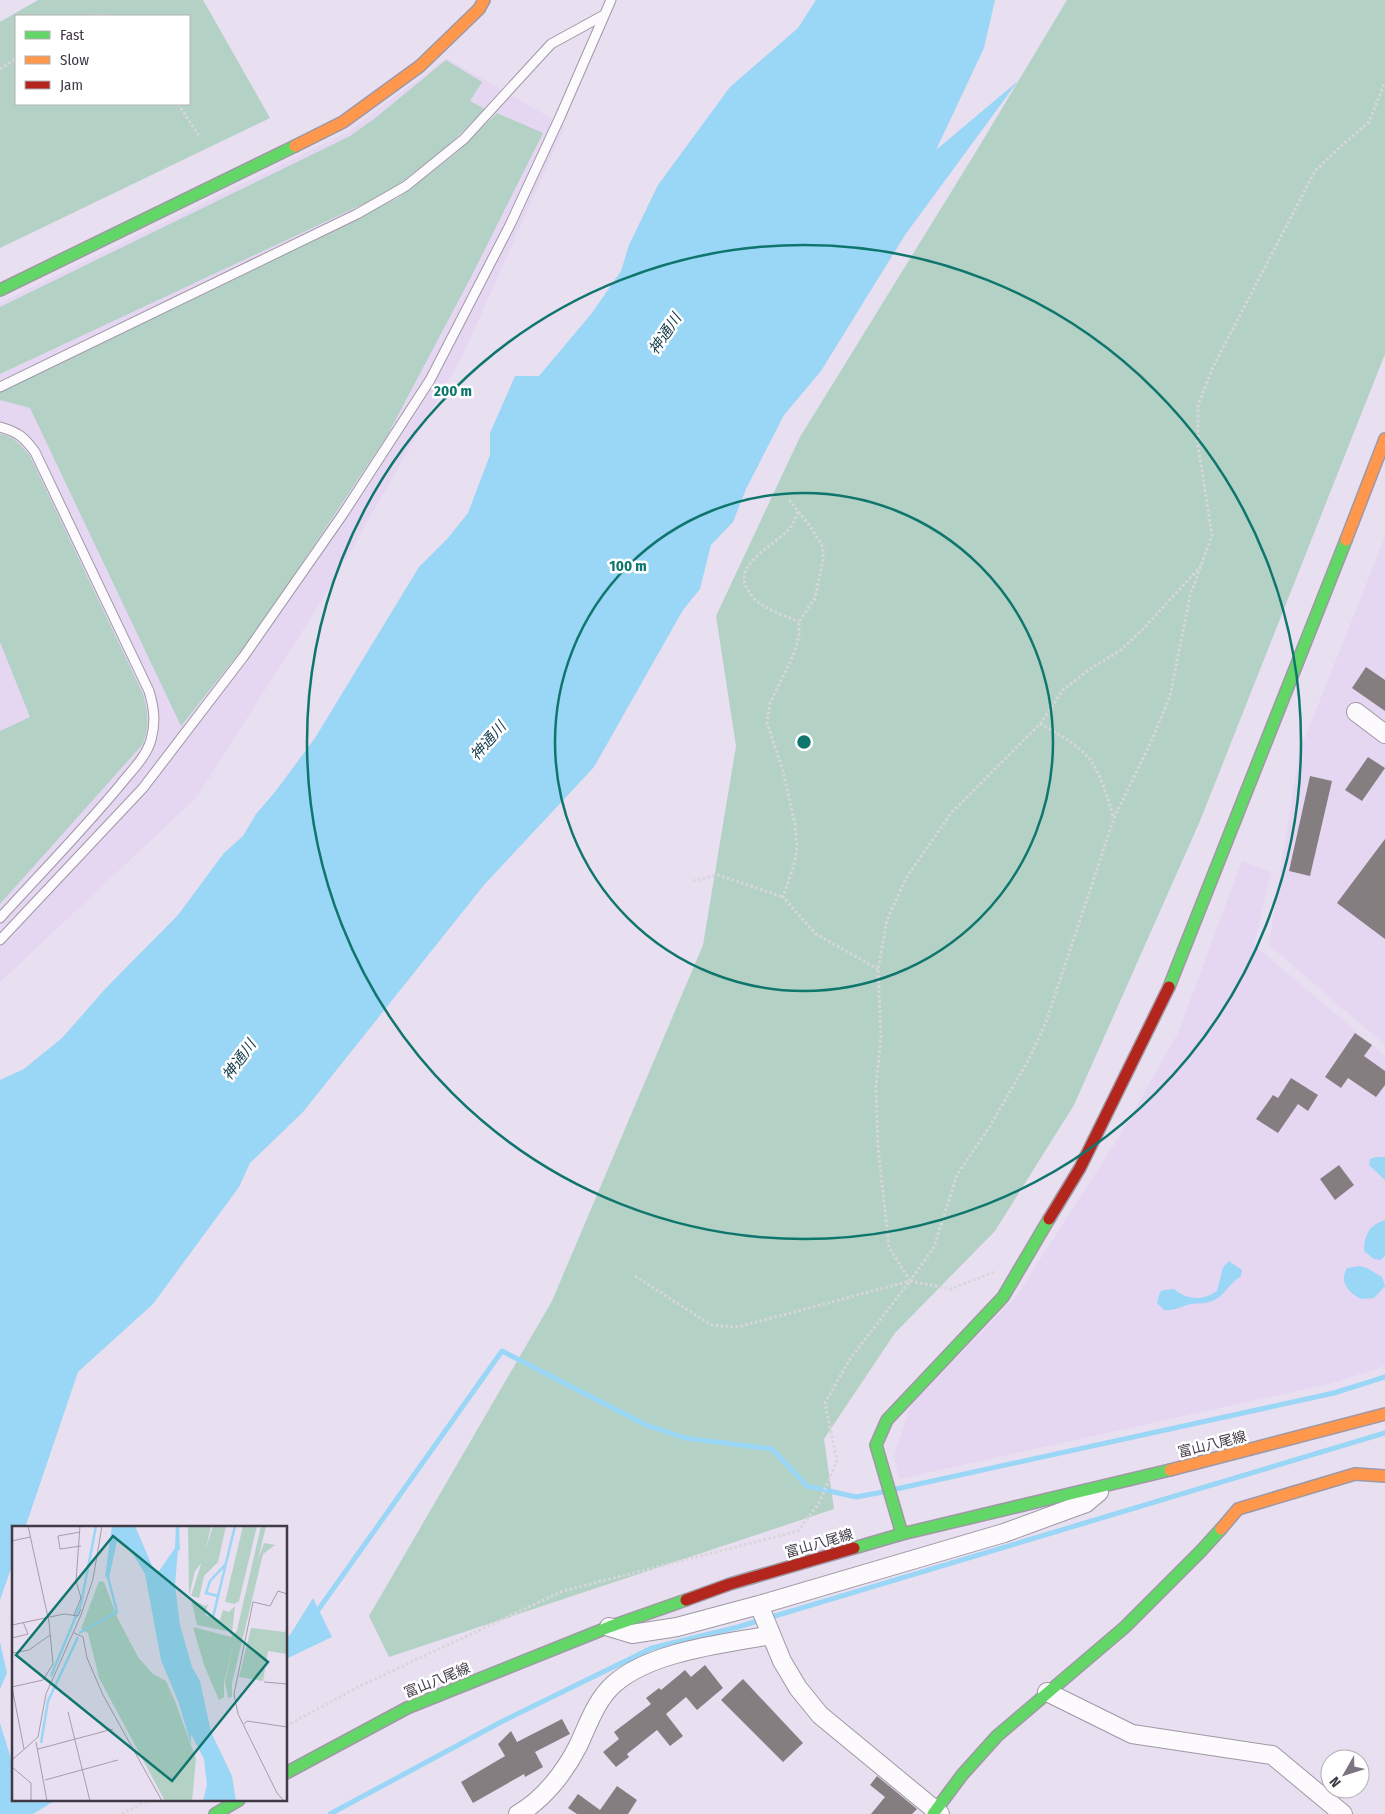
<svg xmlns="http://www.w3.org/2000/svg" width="1385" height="1814" viewBox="0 0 1385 1814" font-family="'Fira Sans Condensed','Noto Sans JP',sans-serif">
<rect width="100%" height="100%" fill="#e8dff0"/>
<!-- built -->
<path fill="#e5d6f2" d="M446,58L565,126L462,357L324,597L197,797L0,982V303L348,132Z
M1385,537V1045L1269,945L1299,753Z
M1242,861L1271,872L1254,945L1385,1056V1366L1333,1383L899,1479L894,1457L910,1406L1015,1298L1119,1137L1178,1033Z"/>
<!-- green -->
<path fill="#b3d2c5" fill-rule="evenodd" d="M38,0H203L270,118L0,248V22ZM189,16V104H16V16Z
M1067,0H1385V354L1200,821L1074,1105L995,1231L895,1333L824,1439L834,1509L389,1657L369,1616L552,1301L703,945L736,746L716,616L800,437L977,150Z
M446,60L482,82L470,101L485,109L446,148L387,193L0,374V307L350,136L374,119Z
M497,113L543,133L471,277L387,436L256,632L181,726L30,408L0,400V384L398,198L455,154Z
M0,434C14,436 21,445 30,456L143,694C148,714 150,724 143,744L0,904V731L30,717L0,642Z"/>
<!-- water -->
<path fill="#9ad6f5" d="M816,0H995L984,48L936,150L1018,81L905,235L821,371L784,415L746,489L733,522L711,545L700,589L683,610L594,767L484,885L303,1112L250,1163L239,1187L153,1304L78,1372L25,1528H14V1560L0,1600V1080L24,1069L62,1038L106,988L178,915L224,853L243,836L256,814L275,792L315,738L419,567L448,538L468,513L490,455V433L515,376H539L592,313L621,271L629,245L658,185L730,87L798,28Z
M1376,1157H1385V1180L1369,1165L1370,1159Z
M1385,1220V1256L1381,1260L1374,1259L1364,1251C1364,1236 1369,1225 1385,1220Z
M1229,1261L1242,1270L1241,1276C1230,1283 1228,1290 1218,1298C1209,1304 1201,1303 1191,1304C1182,1306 1174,1311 1164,1310L1157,1303L1160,1292L1164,1290L1174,1289C1187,1300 1203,1301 1217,1291L1223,1267Z
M1359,1266L1367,1268L1382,1277L1385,1286L1374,1298L1361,1299C1348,1292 1339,1282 1347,1268Z
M313,1598L332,1637L286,1659V1636L290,1635Z
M0,1642L7,1673L0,1689Z
M0,1723L12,1762L14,1760V1800H56L33,1814H0Z"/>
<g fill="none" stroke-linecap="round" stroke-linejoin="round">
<!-- stream -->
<path stroke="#9ad6f5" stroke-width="5" d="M896,1489L1334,1393L1385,1377
M316,1613L502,1351L646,1425L685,1438L772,1449L807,1486L856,1497L883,1492
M330,1814L501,1722L652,1648L738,1627L1385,1433"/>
</g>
<!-- building -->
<path fill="#857e81" d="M1366,667L1385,680V711L1352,688Z
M1368,757L1385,768L1362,801L1345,790Z
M1310,776L1332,781L1310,876L1289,871Z
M1385,839V939L1337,903Z
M1355,1033L1372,1045L1364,1056L1385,1071V1085L1376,1097L1348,1078L1341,1088L1325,1077Z
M1291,1078L1318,1095L1308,1111L1298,1104L1278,1133L1256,1119L1273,1095L1278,1098Z
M1339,1165L1354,1185L1335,1200L1320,1179Z
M705,1665L723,1688L697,1710L686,1697L666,1714L683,1736L670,1746L657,1730L627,1754L629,1757L616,1767L603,1752L619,1739L614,1732L651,1704L646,1698L659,1688L661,1690L685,1670L691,1677Z
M743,1679L803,1743L783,1762L721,1700Z
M562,1719L570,1734L535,1752L543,1767L525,1777L524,1774L473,1803L461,1782L505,1756L498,1744L511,1731L517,1742Z
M877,1776L917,1809L912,1814H871L885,1797L870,1785Z
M617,1786L637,1800L628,1814H577L568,1808L578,1794L600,1810Z"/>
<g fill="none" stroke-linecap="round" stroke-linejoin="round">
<!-- lane casing -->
<g stroke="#9f98a5" stroke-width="11">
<path id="lane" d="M0,387L357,214L406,186L464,139L551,44L604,15
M0,427C18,432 24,437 35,452L149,691C154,708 156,722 151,740C146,757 132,770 121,784C83,830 40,874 0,918
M0,940L143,788L244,656L343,514L430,380L510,225L560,117L611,0"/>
</g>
<!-- street casing -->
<g stroke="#9f98a5" stroke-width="20">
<path id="street" d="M1356,712L1385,734
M759,1605L1004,1533L1086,1503L1099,1492
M609,1627L632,1634L677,1627L759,1605L782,1661L798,1688L820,1715L940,1814
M1047,1692L1132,1734L1272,1755L1343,1814
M518,1814C543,1800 565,1772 578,1746C588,1725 596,1700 614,1684C651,1651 724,1644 771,1635"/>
</g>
<!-- fast casing -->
<g stroke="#9f98a5" stroke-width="14">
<path id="fast" d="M0,290L295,146
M1169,987L1346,540
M902,1534L876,1445L887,1420L1003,1297L1049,1219
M854,1548L902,1534L1170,1470
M286,1773L407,1708L609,1627L686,1600
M215,1814L239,1800
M933,1814L962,1775L997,1736L1125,1627L1201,1551L1221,1529"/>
</g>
<!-- slow casing -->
<g stroke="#9f98a5" stroke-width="14">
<path id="slow" d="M295,146L343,122L420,66L479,9L484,0
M1346,540L1385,439
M1170,1470L1385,1414
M1221,1529L1238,1509L1355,1474L1385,1476"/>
</g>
<!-- jam casing -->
<g stroke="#9f98a5" stroke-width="14">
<path id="jam" d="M1049,1219L1080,1168L1169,987
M686,1600L730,1584L854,1548"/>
</g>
<!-- path -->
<path stroke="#d8d6db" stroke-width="3" stroke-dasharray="2.5 2.5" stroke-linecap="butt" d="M92,16L106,15L110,16
M0,69L16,59
M178,104L199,136
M789,500L810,526L823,547V560L815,598L799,622V636L793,656L770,703L767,723L783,771L795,824L797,847L794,865L783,897L816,934L878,969
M798,512C796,518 793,524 789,529C775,546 728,565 750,593C753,597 757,602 761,604C772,612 787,616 799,622
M1040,724C1057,733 1075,743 1088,757C1098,767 1110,803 1113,817
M693,881L718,875L783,897
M635,1276L711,1325L738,1327L910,1281L934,1247L957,1175L990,1126L1029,1059L1046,1022L1114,818L1151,742L1170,696L1190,596L1212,535L1198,446V405L1213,367L1315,171L1340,147L1369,122L1385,82
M910,1281L889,1247L878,1147L876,1086L881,1037L878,969L887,920L906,878L952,812L1040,724L1063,690L1090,669L1121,650L1144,628L1201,566
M286,1726L358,1687L563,1591L798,1531L819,1503L837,1461L825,1403L850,1359L910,1281L951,1289L994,1272
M122,1814L148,1800"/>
<!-- lane -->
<use href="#lane" stroke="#fcfafd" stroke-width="9"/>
<!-- street -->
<use href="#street" stroke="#fcfafd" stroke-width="18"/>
<!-- fast -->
<use href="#fast" stroke="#63d668" stroke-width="11"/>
<!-- slow -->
<use href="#slow" stroke="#ff974d" stroke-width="11"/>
<!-- jam -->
<use href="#jam" stroke="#b3261e" stroke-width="11"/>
</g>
<!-- distance rings -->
<g fill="none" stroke="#0f766e" stroke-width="2.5">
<circle cx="804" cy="742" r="249"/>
<circle cx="804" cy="742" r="497"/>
</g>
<g text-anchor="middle" stroke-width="5" stroke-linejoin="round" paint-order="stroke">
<!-- street labels -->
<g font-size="14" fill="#403a46" stroke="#fff">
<text transform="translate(1212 1444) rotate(-14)" y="5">富山八尾線</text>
<text transform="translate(819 1543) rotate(-16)" y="5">富山八尾線</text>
<text transform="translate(437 1680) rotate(-22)" y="5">富山八尾線</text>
</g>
<!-- water labels -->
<g font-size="15" font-style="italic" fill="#143c4c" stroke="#fff">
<text transform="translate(665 334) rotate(-56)" y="5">神通川</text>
<text transform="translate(488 741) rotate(-49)" y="5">神通川</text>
<text transform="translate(239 1060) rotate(-54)" y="5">神通川</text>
</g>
</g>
<!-- overview -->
<g transform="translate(12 1526)">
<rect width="275" height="275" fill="#e8dff0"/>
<path d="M176,0H199L191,35L183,45L177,70ZM201,0H214L206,36L192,50L187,72L179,70ZM231,0H245L227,75L223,78L213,76ZM249,0H254L246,34L252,17L263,19L251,28L220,157V171L216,172L213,156ZM87,55L92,56L106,93L126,131L141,148L154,155L163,175L184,233L180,275H153L87,152L76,107L69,103ZM179,73L193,80L196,78L193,89L208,94L211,84L217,86L223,80L220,106L185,99ZM275,99V128L256,125L251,155L227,151L239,102L273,106ZM181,101L219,111L225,105L212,157V171L207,174L192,139Z" fill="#b3d2c5"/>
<path d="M100,0H123L141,42L147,45L163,22L164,0H167L168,25L166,23L163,59L168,99L180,141L188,155L199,206L220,250L224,275H191L195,259L192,233L179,208V218L166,175L149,134L133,48L118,23L105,15L97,52L93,51Z" fill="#9ad6f5"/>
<path fill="none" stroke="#9ad6f5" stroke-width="2.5" d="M206,70L194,67L198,55L214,38M201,91L223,0M67,107L105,86L96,51M39,150L69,78L84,0M29,217L36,175L66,111"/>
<path fill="none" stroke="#a59dac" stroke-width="1" d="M68,6L46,10L48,23L69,20M0,15L18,11M62,89L69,72L64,55L68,0M0,99L52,88L66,90L69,83M62,107L71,111L75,132L91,169L150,275M0,112L16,108L11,96M0,127L17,124L38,109M252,156L275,158M0,161L31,154L41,138L37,96L16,0M0,161L12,223M56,186L78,275M232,198L235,195L275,201M24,216L35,275M26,223L101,203M0,234L26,211L34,168L69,89L81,53L90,0M0,241L19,257V275M33,254L106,234M272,275L265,267L226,188L222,168L241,76L258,80L266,65L275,68"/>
<path fill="#0f766e" fill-opacity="0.15" stroke="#0f766e" stroke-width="2.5" d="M101,10L256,136L160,255L4,129Z"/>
<rect width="275" height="275" fill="none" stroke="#403a46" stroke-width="2.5"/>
</g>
<circle cx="804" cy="742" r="8" fill="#0f766e" stroke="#fff" stroke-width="2.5"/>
<g font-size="15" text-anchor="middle" font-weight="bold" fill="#0f766e" stroke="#fff" stroke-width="5" stroke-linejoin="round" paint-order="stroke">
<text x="453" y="396">200 m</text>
<text x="628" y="571">100 m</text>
</g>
<!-- legend -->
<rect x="15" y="15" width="175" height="90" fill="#ffffff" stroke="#b3b0b5"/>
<rect x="25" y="31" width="25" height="8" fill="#63d668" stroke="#b3b0b5"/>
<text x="60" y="40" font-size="15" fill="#403a46">Fast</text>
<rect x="25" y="56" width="25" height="8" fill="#ff974d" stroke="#b3b0b5"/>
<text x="60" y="65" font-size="15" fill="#403a46">Slow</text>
<rect x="25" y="81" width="25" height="8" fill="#b3261e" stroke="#b3b0b5"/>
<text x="60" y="90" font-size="15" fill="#403a46">Jam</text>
<!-- north arrow -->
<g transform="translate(1345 1774) rotate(231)"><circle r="24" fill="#ffffff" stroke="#b3b0b5"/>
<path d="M0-4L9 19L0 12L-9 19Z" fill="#7b7482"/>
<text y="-8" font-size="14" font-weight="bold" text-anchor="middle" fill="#403a46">N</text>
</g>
</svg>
